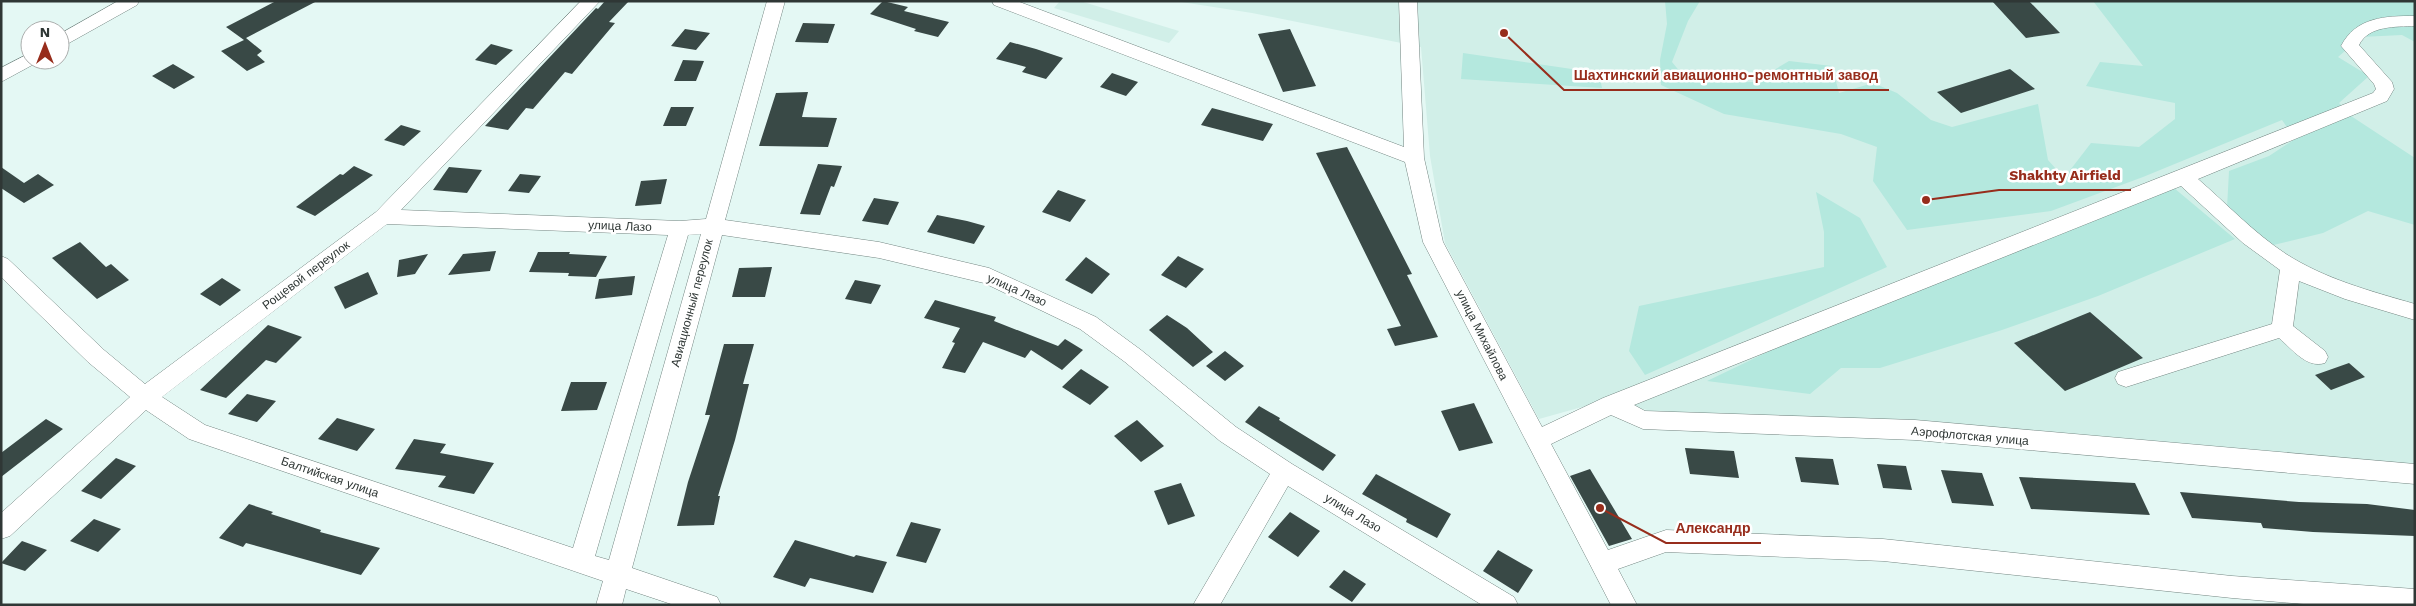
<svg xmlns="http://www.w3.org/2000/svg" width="2416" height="606" viewBox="0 0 2416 606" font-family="'Work Sans',sans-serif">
<rect width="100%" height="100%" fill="#e4f8f4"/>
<!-- built -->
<path fill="#d1efe8" d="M1060,1H1080L1179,31L1169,43L1054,8Z
M1175,1H2415V464L1655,412L1607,400L1539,419L1445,243L1430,156L1421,47L1252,13Z"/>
<!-- green -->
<path fill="#b4e8de" d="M1665,1H1700L1688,21L1672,62L1686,79L1717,83L1754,82L1789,61L1832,66L1839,93L1873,83L1897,93L1931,120L1952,127L2038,104L2048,160L2064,178L2091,143L2139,147L2175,119V103L2086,86L2100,62L2143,66L2093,1H2415V42L2402,35L2361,37L2338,57L2369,76L2339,103L2351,116L2415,158V225L2368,211L2323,233L2261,248L2227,208L2229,171L2269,156L2295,139L2282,120L2143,177L2051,211L1907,230L1873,181L1877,147L1841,134L1724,114L1661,85L1660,60L1667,24Z
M1463,53L1599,73L1602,88L1461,79Z
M2174,188L2235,239L2098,296L2002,330L1880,368H1841L1810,394L1707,381L1941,269Z
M1816,192L1860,218L1887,267L1645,375L1629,351L1639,306L1824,267V232Z"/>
<!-- building -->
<path fill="#394946" d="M276,1H317L246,38L262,51L257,55L265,62L247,71L221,51L244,40L226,27Z
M605,1H629L609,22L615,23L572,74L565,72L533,109L526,108L508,130L485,126L596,8L598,9Z
M883,1L908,7L904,11L949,22L938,37L914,31L916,29L870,14Z
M1992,1H2029L2060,33L2026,38Z
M803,23L835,24L828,43L795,42Z
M685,29L710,33L696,50L671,46Z
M1290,29L1316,86L1283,92L1258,34Z
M1010,42L1036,49L1063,58L1046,79L1022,72L1026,67L996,59Z
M491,44L513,50L496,65L475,60Z
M683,60L704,61L696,81H674Z
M173,64L195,77L174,89L152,76Z
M2010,69L2035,89L1961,113L1937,92Z
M1112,73L1138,82L1126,96L1100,87Z
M808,92L802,117L837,118L828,147L759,146L776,93Z
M671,107H694L686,126H663Z
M1212,108L1273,124L1263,141L1201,125Z
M401,125L421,131L404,146L384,140Z
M1347,147L1412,274L1407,275L1438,337L1395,346L1387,329L1401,326L1316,153Z
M818,164L842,166L834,187L831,186L820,215L800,214Z
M354,166L373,175L315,216L296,207L340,174L343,175Z
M1,167L24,183L38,174L54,185L24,203L1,188Z
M449,167L482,170L467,193L433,190Z
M520,174L541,176L529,193L508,191Z
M667,179L661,204L635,206L641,181Z
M1058,190L1086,200L1070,222L1042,212Z
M874,198L899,202L888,225L862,221Z
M937,215L967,221L985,226L974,244L927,232Z
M80,242L106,267L111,264L129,280L97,299L52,258Z
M496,251L490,271L448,275L463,254Z
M538,252H570L569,254L607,256L596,277L568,276L569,273L529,272Z
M428,254L415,274L397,277L399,260Z
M1178,256L1204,269L1186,288L1161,275Z
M1086,257L1110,274L1092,294L1065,280Z
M772,267L765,297H732L739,268Z
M368,272L378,294L345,309L334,287Z
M635,276L632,295L595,299L599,279Z
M222,278L241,290L220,306L200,294Z
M855,280L881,285L871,304L845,299Z
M935,300L996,317L994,321L1058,346L1065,339L1083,350L1062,370L1031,350L1025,358L983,342L965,373L942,368L955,343L952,342L960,328L924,318Z
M2090,312L2143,358L2065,391L2014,343Z
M1167,315L1187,328L1213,352L1193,367L1149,330Z
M268,325L302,337L276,363L266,360L226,398L200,390Z
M724,344H754L743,384H749L735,440L718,496H720L714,525L677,526L688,482L710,415H705Z
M1225,351L1244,366L1225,381L1206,366Z
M2349,363L2365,377L2331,390L2315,375Z
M1081,369L1109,387L1090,405L1062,387Z
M571,382H607L597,410L561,411Z
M247,394L276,401L257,422L228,414Z
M1474,403L1493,443L1459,451L1441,411Z
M1259,406L1280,418L1279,420L1336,455L1323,471L1245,422Z
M337,418L375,429L357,451L318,439Z
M46,419L63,429L1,477V453Z
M1137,420L1164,446L1141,462L1114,436Z
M414,439L446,444L440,453L494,463L474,494L438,487L446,476L395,469Z
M1685,448L1734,451L1739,478L1690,474Z
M1795,457L1833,459L1839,485L1801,482Z
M116,458L136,466L101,499L81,491Z
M1877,464L1906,466L1912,490L1883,488Z
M1590,469L1632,539L1609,546L1570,476Z
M1941,470L1982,473L1994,506L1952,503Z
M1376,474L1451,514L1437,538L1406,522L1407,519L1362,494Z
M2019,477L2135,483L2150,515L2031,509Z
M1181,483L1195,516L1168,525L1154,491Z
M2180,492L2299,502L2367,504L2415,510V536L2313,532L2263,528L2261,523L2192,518Z
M249,504L273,512L271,514L321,530L320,532L380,548L361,575L246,543L243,547L219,538Z
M1290,512L1320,531L1298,557L1268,537Z
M94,519L121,529L98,552L70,541Z
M911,522L941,529L926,563L896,556Z
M795,540L854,557L856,555L887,562L873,593L810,578L805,587L773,577Z
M22,541L47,550L25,571L1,563Z
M1498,550L1533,570L1518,593L1483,571Z
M1344,570L1366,584L1352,602L1329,587Z"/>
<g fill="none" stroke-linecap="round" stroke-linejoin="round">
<!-- minor casing -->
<g stroke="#748682" stroke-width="1">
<path id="minor" d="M118,1H139L137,5L60,48V34Z
M581,1H600L401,210L680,221L706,219L767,1H785L725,220L879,242L989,268L1096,317L1141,350L1236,427L1292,464L1514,597L1518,605H1482L1288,486L1220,605H1193L1270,474L1220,441L1125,362L1080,329L984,283L879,258L722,235L632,568L717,597L721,605H674L626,589L622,605H596L603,581L189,439L146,410L10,536L1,539V513L130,397L88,362L1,277V256L8,259L104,350L145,384L376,212ZM387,224L668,235L573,548L205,425L162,397ZM701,234L609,560L595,556L688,235Z
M992,1H1017L1404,147L1399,1H1417L1424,158L1443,242L1542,427L1603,398L2373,93L2376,89L2374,84L2341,46C2356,17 2385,16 2415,16V26C2396,27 2369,25 2359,45L2392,82L2394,89L2387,101L2198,179C2227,204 2254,233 2286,254C2325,279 2370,291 2415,304V320L2345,299L2299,281L2293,326L2325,351L2328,357L2325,363C2307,369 2292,349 2279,338L2126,387L2118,384L2115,378L2118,372L2272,324L2280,270L2243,243L2181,186L1634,405L1645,411L1915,420L2415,464V484L1915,440L1643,429L1611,415L1551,444L1608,550L1666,530L1883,539L2232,576L2415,589V605H2315L2232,598L1883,561L1666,552L1618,569L1637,605H1611L1423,242L1405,162L994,5Z
M30,53V60H38L36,63L1,82V68Z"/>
</g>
<!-- minor -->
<use href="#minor" fill="#fff" fill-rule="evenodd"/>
</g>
<g text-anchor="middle" stroke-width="5" stroke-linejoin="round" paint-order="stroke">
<!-- street labels -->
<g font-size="12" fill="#2f3735" stroke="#fff">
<text transform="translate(620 226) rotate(2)" y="4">улица Лазо</text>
<text transform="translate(306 275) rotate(-37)" y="4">Рощевой переулок</text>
<text transform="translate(1017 290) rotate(24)" y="4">улица Лазо</text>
<text transform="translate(692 303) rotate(-75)" y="4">Авиационный переулок</text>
<text transform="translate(1482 335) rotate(63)" y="4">улица Михайлова</text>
<text transform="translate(1970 436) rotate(5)" y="4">Аэрофлотская улица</text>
<text transform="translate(330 477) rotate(19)" y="4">Балтийская улица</text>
<text transform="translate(1353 513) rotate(31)" y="4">улица Лазо</text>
</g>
</g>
<!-- callouts -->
<path fill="none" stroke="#972d1c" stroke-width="2" d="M1504 33L1564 90H1889M1926 200L1999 190H2131M1600 508L1666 543H1761"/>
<g fill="#972d1c" stroke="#fff" stroke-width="2">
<circle cx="1504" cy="33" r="5"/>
<circle cx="1926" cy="200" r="5"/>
<circle cx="1600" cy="508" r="5"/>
</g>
<g font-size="14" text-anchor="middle" font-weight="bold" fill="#972d1c" stroke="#fff" stroke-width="5" stroke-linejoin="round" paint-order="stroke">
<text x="1726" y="80">Шахтинский авиационно-ремонтный завод</text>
<text x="2065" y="180">Shakhty Airfield</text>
<text x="1713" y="533">Александр</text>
</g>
<!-- border -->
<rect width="2416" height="606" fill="none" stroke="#2f3735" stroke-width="5"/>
<!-- north arrow -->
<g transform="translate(45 45)"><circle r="24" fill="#ffffff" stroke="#acafae"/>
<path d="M0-4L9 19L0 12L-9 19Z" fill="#972d1c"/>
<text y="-8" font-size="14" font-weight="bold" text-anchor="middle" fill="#2f3735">N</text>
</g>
</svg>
